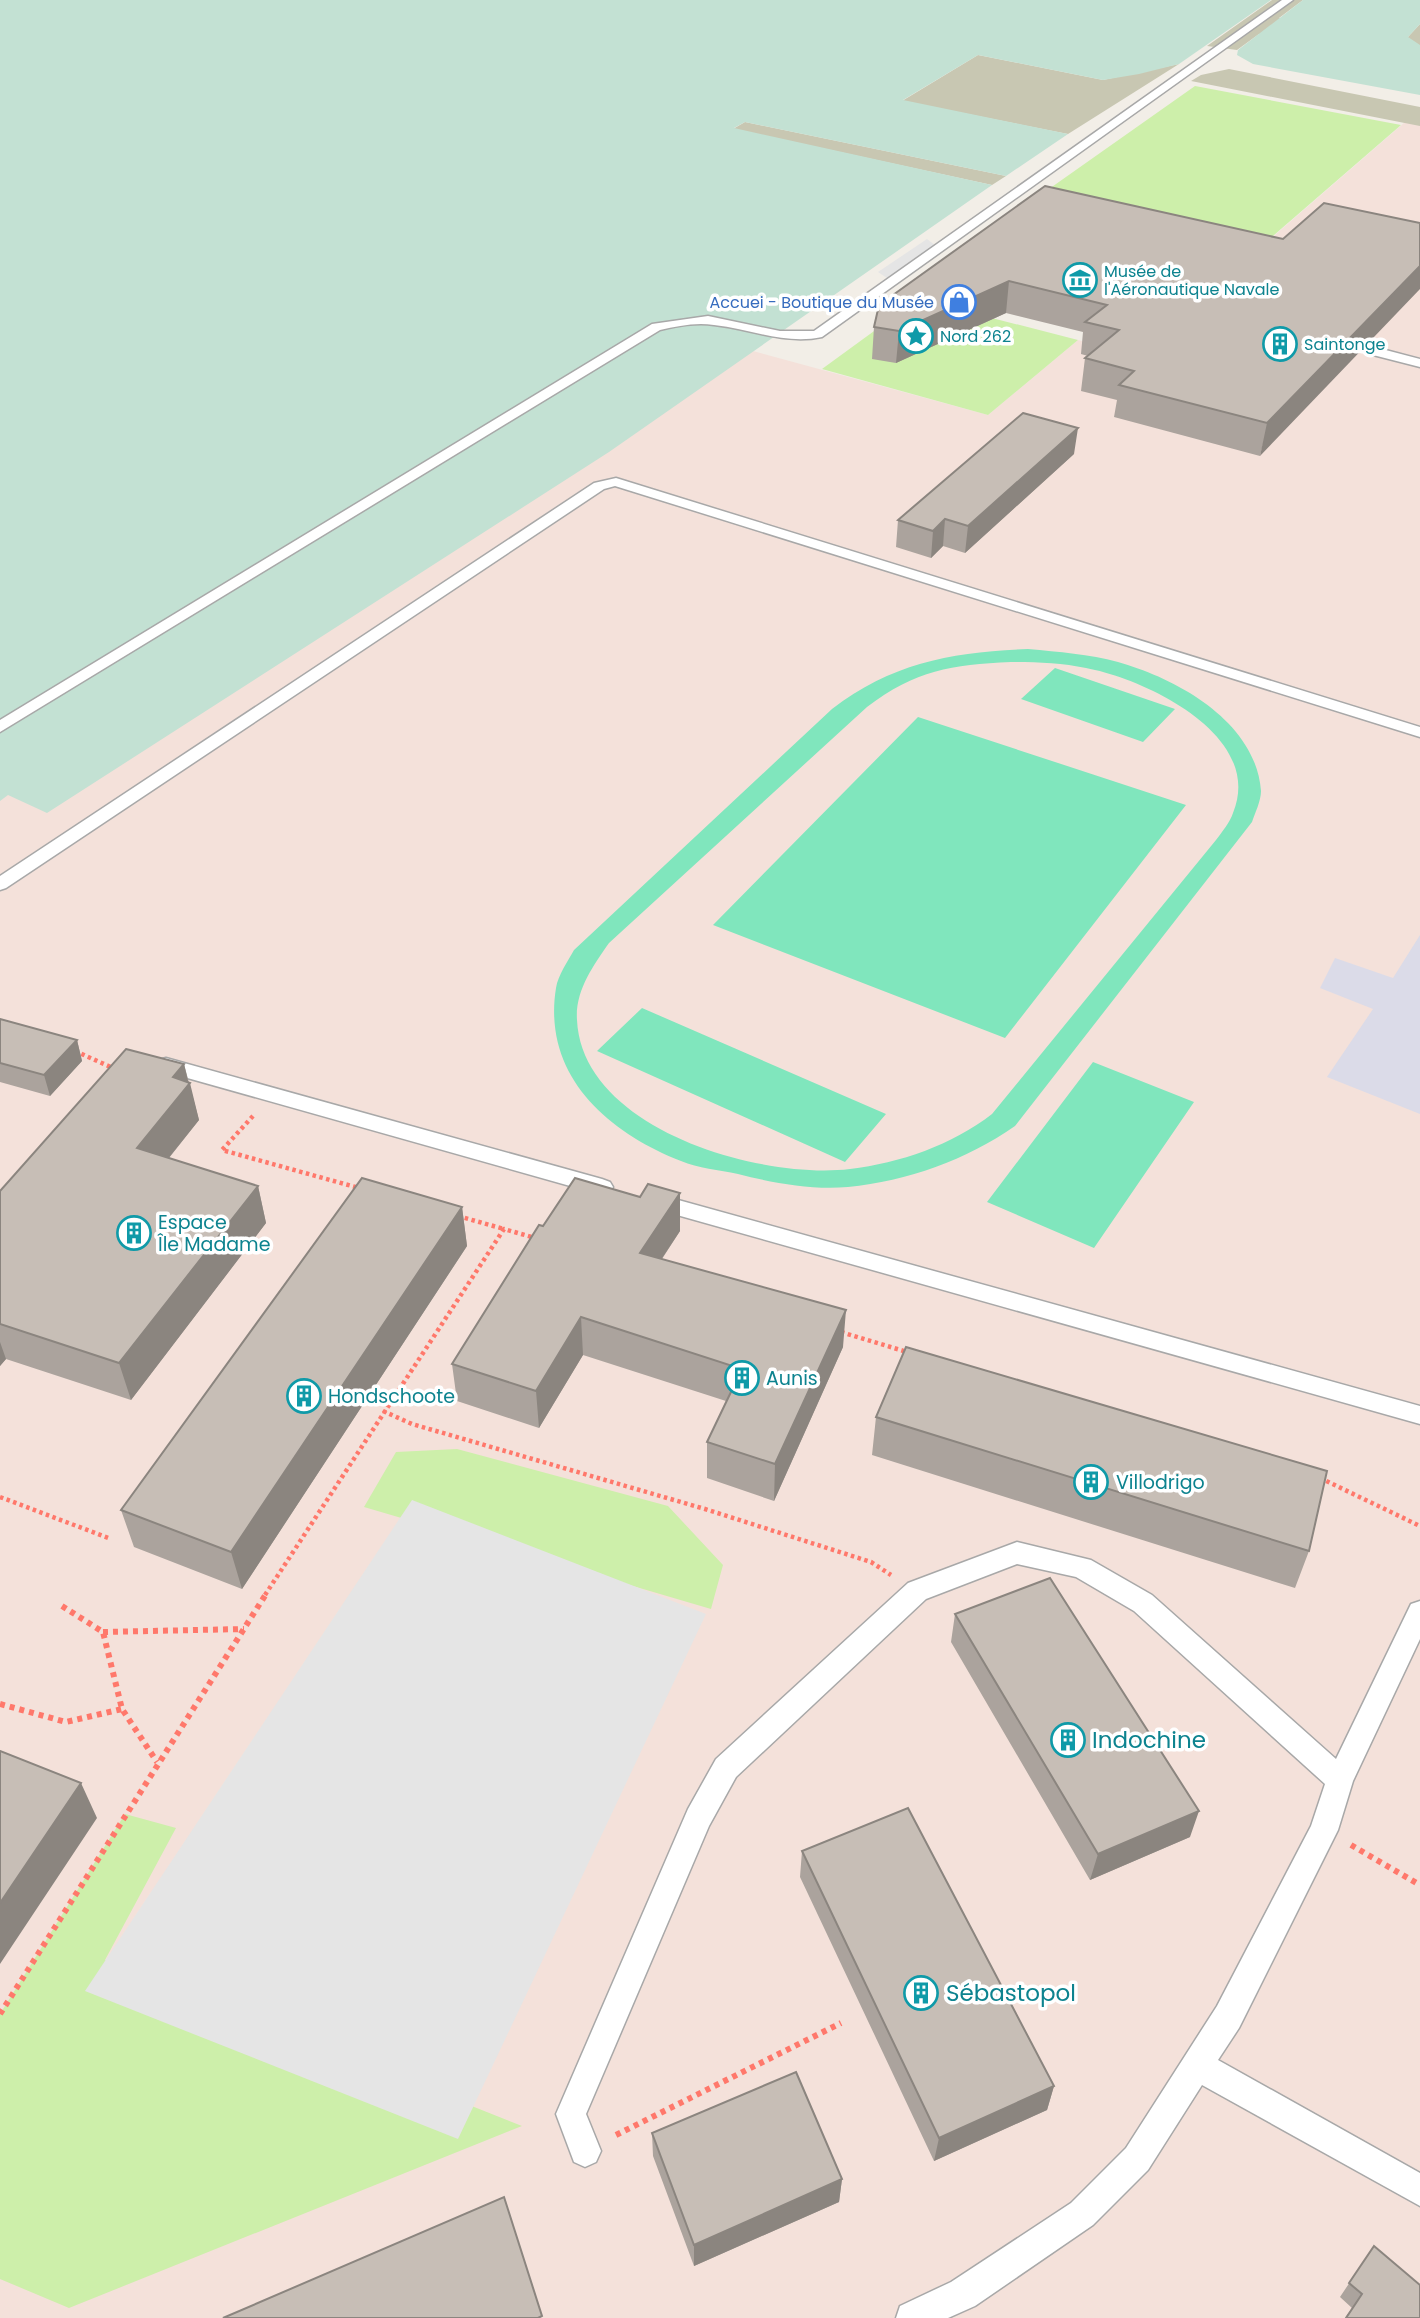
<svg xmlns="http://www.w3.org/2000/svg" width="1420" height="2318" viewBox="0 0 1420 2318" font-family="Poppins,sans-serif">
<rect width="100%" height="100%" fill="#f2eee7"/>
<!-- military -->
<path fill="#f4e1da" d="M1420,109V2318H0V793L720,342L988,415L1078,340L1119,351L1246,260Z"/>
<!-- construction -->
<path fill="#c8c7b2" d="M1272,0H1303L1279,18L1408,37L1420,24V48L1259,34L1237,50L1207,46Z
M978,55L1103,80L1179,64L1068,134L902,101Z
M1229,69L1420,107V126L1191,81L1201,75Z
M745,122L1006,176L992,185L733,129Z"/>
<!-- grass -->
<path fill="#cdefaa" d="M1195,86L1401,125L1258,249L1039,196Z
M918,299L1078,340L988,415L822,369Z
M457,1449L668,1506L723,1565L711,1609L364,1507L396,1452Z
M125,1814L176,1828L105,1960L522,2126L69,2308L0,2279V2014Z"/>
<!-- wetland -->
<path fill="#c3e1d3" d="M0,0H1271L1179,64L1139,74L1103,80L978,55L903,100L1068,134L1006,176L745,122L734,128L992,185L609,452L47,813L8,795L0,801Z
M1303,0H1420V24L1408,37L1420,45V95L1253,64L1237,55L1238,50Z"/>
<!-- pitch -->
<path fill="#80e6bd" fill-rule="evenodd" d="M1028,649C1059,652 1089,654 1118,662C1178,679 1256,722 1261,791C1261,801 1255,813 1252,822L1015,1126C966,1160 908,1181 848,1187C811,1190 773,1183 738,1174C719,1170 698,1168 681,1161C607,1132 542,1075 556,988C558,975 568,961 574,950L832,709C893,662 954,652 1028,649ZM1011,662C1036,662 1062,663 1086,668C1145,679 1265,735 1233,813C1230,822 1222,832 1216,840L992,1114C952,1145 900,1163 850,1169C760,1180 582,1129 577,1020C575,991 593,966 609,943L867,707C916,670 951,665 1011,662Z
M1055,668L1175,709L1143,742L1021,699Z
M918,717L1186,805L1005,1038L713,925Z
M642,1008L886,1114L845,1162L597,1051Z
M1093,1062L1194,1102L1094,1248L987,1202Z"/>
<!-- parking -->
<path fill="#e5e5e5" d="M927,239L940,249L893,282L878,272Z
M412,1500L706,1614L458,2139L85,1991Z"/>
<!-- plaza -->
<path fill="#dbdbe8" d="M1420,935V1114L1327,1077L1373,1009L1320,988L1335,958L1393,978Z"/>
<g fill="none" stroke-linecap="round" stroke-linejoin="round">
<!-- lane casing -->
<g stroke="#a8a8a8" stroke-width="3">
<path id="lane" d="M1282,0H1293L822,337C785,345 751,329 714,325C696,322 678,326 660,330L0,732V720L652,324L708,316L780,331H814Z
M1378,348L1420,359V367L1373,355V349Z
M616,478L1420,727V737L615,486L604,489L6,888L0,890V876L594,483Z
M166,1058L602,1179L610,1182L613,1187L610,1192L602,1195L159,1070L156,1065L159,1060Z
M653,1193L1420,1406V1424L645,1206L642,1201L645,1196Z
M1017,1542L1091,1560L1152,1595L1336,1759L1411,1604L1420,1601V1639L1353,1781L1338,1830L1239,2028L1218,2060L1420,2173V2206L1202,2085L1148,2170L1093,2225L975,2306L948,2318H896L900,2306L951,2282L1071,2203L1126,2148L1217,2006L1311,1826L1325,1784L1134,1611L1076,1577L1017,1564L926,1599L736,1777L709,1826L586,2114L601,2151L596,2162L585,2167L574,2162L556,2114L688,1809L716,1759L908,1583Z"/>
</g>
<!-- path-far1 -->
<path stroke="#ff786b" stroke-width="4.5" stroke-dasharray="3.5 3.5" stroke-linecap="butt" d="M75,1051L115,1069
M253,1116L222,1150L359,1188
M458,1216L504,1229
M841,1332L907,1352
M383,1411L412,1424L705,1509L871,1562L891,1575
M1320,1478L1420,1526
M0,1497L111,1539
M265,1595L504,1229L535,1238"/>
<!-- path -->
<path stroke="#ff786b" stroke-width="6" stroke-dasharray="5 5" stroke-linecap="butt" d="M62,1606L103,1632L122,1709L157,1762
M103,1632L244,1629
M0,1704L66,1722L122,1709
M1351,1845L1420,1885
M0,2014L266,1594
M616,2135L841,2023"/>
<!-- lane -->
<use href="#lane" fill="#fff" fill-rule="evenodd"/>
</g>
<!-- wall -->
<path fill="#aba39d" d="M1045,186L1283,239L1324,203L1260,456L1114,417L1117,400L1081,391L1085,358L1088,356L1081,354L1083,332L1006,313L896,363L872,359L874,327Z
M1074,454L965,553L943,546L931,558L896,547L898,520Z
M0,1019L77,1040L82,1061L50,1096L0,1082Z
M184,1064L199,1120L169,1158L258,1186L266,1223L131,1400L6,1359L0,1366V1191Z
M680,1193V1231L662,1259L843,1347L774,1501L707,1478V1442L726,1401L583,1355L539,1428L457,1401L452,1364L543,1226Z
M462,1207L467,1246L242,1589L134,1547L121,1510Z
M876,1417L1309,1551L1295,1588L872,1455Z
M955,1614L1190,1837L1090,1880L951,1642Z
M802,1851L1054,2086L1047,2110L934,2161L800,1877Z
M652,2133L842,2179L839,2202L694,2266L653,2156Z
M1374,2246L1420,2318H1345L1352,2308L1340,2297Z"/>
<!-- shaded-wall -->
<path fill="#8b857f" d="M1420,266V289L1260,456L1267,423Z
M1009,281L1006,313L896,363L899,331Z
M1078,428L1074,454L965,553L968,526Z
M945,519L943,546L931,558L933,531Z
M77,1040L82,1061L50,1096L44,1075Z
M184,1064L189,1085L190,1083L199,1120L147,1185L137,1148L173,1077Z
M258,1186L266,1223L131,1400L119,1363Z
M680,1193V1231L641,1290L640,1253Z
M462,1207L467,1246L242,1589L231,1552Z
M846,1310L843,1347L774,1501L775,1464Z
M581,1317L583,1355L539,1428L536,1391Z
M0,1342L6,1359L0,1366Z
M81,1783L97,1818L0,1964V1903Z
M1199,1811L1190,1837L1090,1880L1098,1854Z
M1054,2086L1047,2110L934,2161L939,2138Z
M842,2179L839,2202L694,2266V2245Z"/>
<!-- building -->
<path fill="#c7beb6" stroke="#8b857f" stroke-width="2" d="M1045,186L1283,239L1324,203L1420,223V266L1267,423L1119,385L1134,371L1085,358L1119,330L1085,322L1107,305L1009,281L899,331L874,327L879,305Z
M1023,413L1078,428L968,526L945,519L933,531L898,520Z
M0,1019L77,1040L44,1075L0,1063Z
M126,1049L184,1064L173,1077L190,1083L137,1148L258,1186L119,1363L0,1324V1191Z
M362,1178L462,1207L231,1552L121,1510Z
M575,1178L640,1197L648,1184L680,1193L640,1253L846,1310L775,1464L707,1442L742,1369L581,1317L536,1391L452,1364L539,1225L543,1226Z
M906,1347L1327,1471L1309,1551L876,1417Z
M1050,1578L1199,1811L1098,1854L955,1614Z
M0,1751L81,1783L0,1903Z
M908,1808L1054,2086L939,2138L802,1851Z
M796,2072L842,2179L694,2245L652,2133Z
M504,2197L542,2316L538,2318H223Z
M1374,2246L1420,2285V2318H1346L1362,2294L1349,2283Z"/>
<!-- icons -->
<defs>
<g id="museum-ring" transform="scale(1.75)"><circle r="9.5" fill="#fff" stroke="#0f9aa8" stroke-width="1.5"/><path d="M0-6L6-3V-2H-6V-3ZM-5-1h2V3h-2ZM-1-1h2V3h-2ZM3-1h2V3H3ZM-6 4H6V6H-6Z" fill="#0f9aa8"/></g>
<g id="shop-ring" transform="scale(1.75)"><circle r="9.5" fill="#fff" stroke="#3f7fe0" stroke-width="1.5"/><path d="M-5-2.5h2.3a2.7 3.5 0 0 1 5.4 0H5L5.5 6h-11ZM-1.5-2.5h3a1.5 2.3 0 0 0-3 0Z" fill="#3f7fe0"/></g>
<g id="sight-ring" transform="scale(1.75)"><circle r="9.5" fill="#fff" stroke="#0f9aa8" stroke-width="1.5"/><path d="M0-6L1.8-2.2L6-1.7L2.9 1.2L3.7 5.4L0 3.3L-3.7 5.4L-2.9 1.2L-6-1.7L-1.8-2.2Z" fill="#0f9aa8"/></g>
<g id="building-ring" transform="scale(1.75)"><circle r="9.5" fill="#fff" stroke="#0f9aa8" stroke-width="1.5"/><path d="M-4-6H4V6H1V3H-1V6H-4ZM-2.5-4.3h1.7v1.8h-1.7ZM.8-4.3h1.7v1.8H.8ZM-2.5-1h1.7V.8h-1.7ZM.8-1h1.7V.8H.8Z" fill="#0f9aa8"/></g>
</defs>
<g fill-rule="evenodd">
<use href="#museum-ring" x="1080" y="280"/>
<use href="#shop-ring" x="959" y="302"/>
<use href="#sight-ring" x="916" y="336"/>
<use href="#building-ring" x="1280" y="344"/>
<use href="#building-ring" x="134" y="1233"/>
<use href="#building-ring" x="742" y="1378"/>
<use href="#building-ring" x="304" y="1396"/>
<use href="#building-ring" x="1091" y="1482"/>
<use href="#building-ring" x="1068" y="1740"/>
<use href="#building-ring" x="921" y="1993"/>
</g>
<g text-anchor="middle" stroke-width="7" stroke-linejoin="round" paint-order="stroke">
<!-- far-culture labels -->
<g font-size="16" fill="#0d838f" stroke="#fff" text-anchor="start">
<text x="1104" y="277">Musée de<tspan x="1104" dy="18">l'Aéronautique Navale</tspan></text>
<text x="940" y="342">Nord 262</text>
<text x="1304" y="350">Saintonge</text>
</g>
<!-- far-shop labels -->
<g font-size="16" fill="#366cbe" stroke="#fff" text-anchor="end">
<text x="934" y="308">Accuei - Boutique du Musée</text>
</g>
<!-- culture labels -->
<g font-size="19" fill="#0d838f" stroke="#fff" text-anchor="start">
<text x="158" y="1229">Espace<tspan x="158" dy="22">Île Madame</tspan></text>
<text x="766" y="1385">Aunis</text>
<text x="328" y="1403">Hondschoote</text>
<text x="1116" y="1489">Villodrigo</text>
</g>
<!-- near-culture labels -->
<g font-size="23" fill="#0d838f" stroke="#fff" text-anchor="start">
<text x="1092" y="1748">Indochine</text>
<text x="946" y="2001">Sébastopol</text>
</g>
</g>
</svg>
